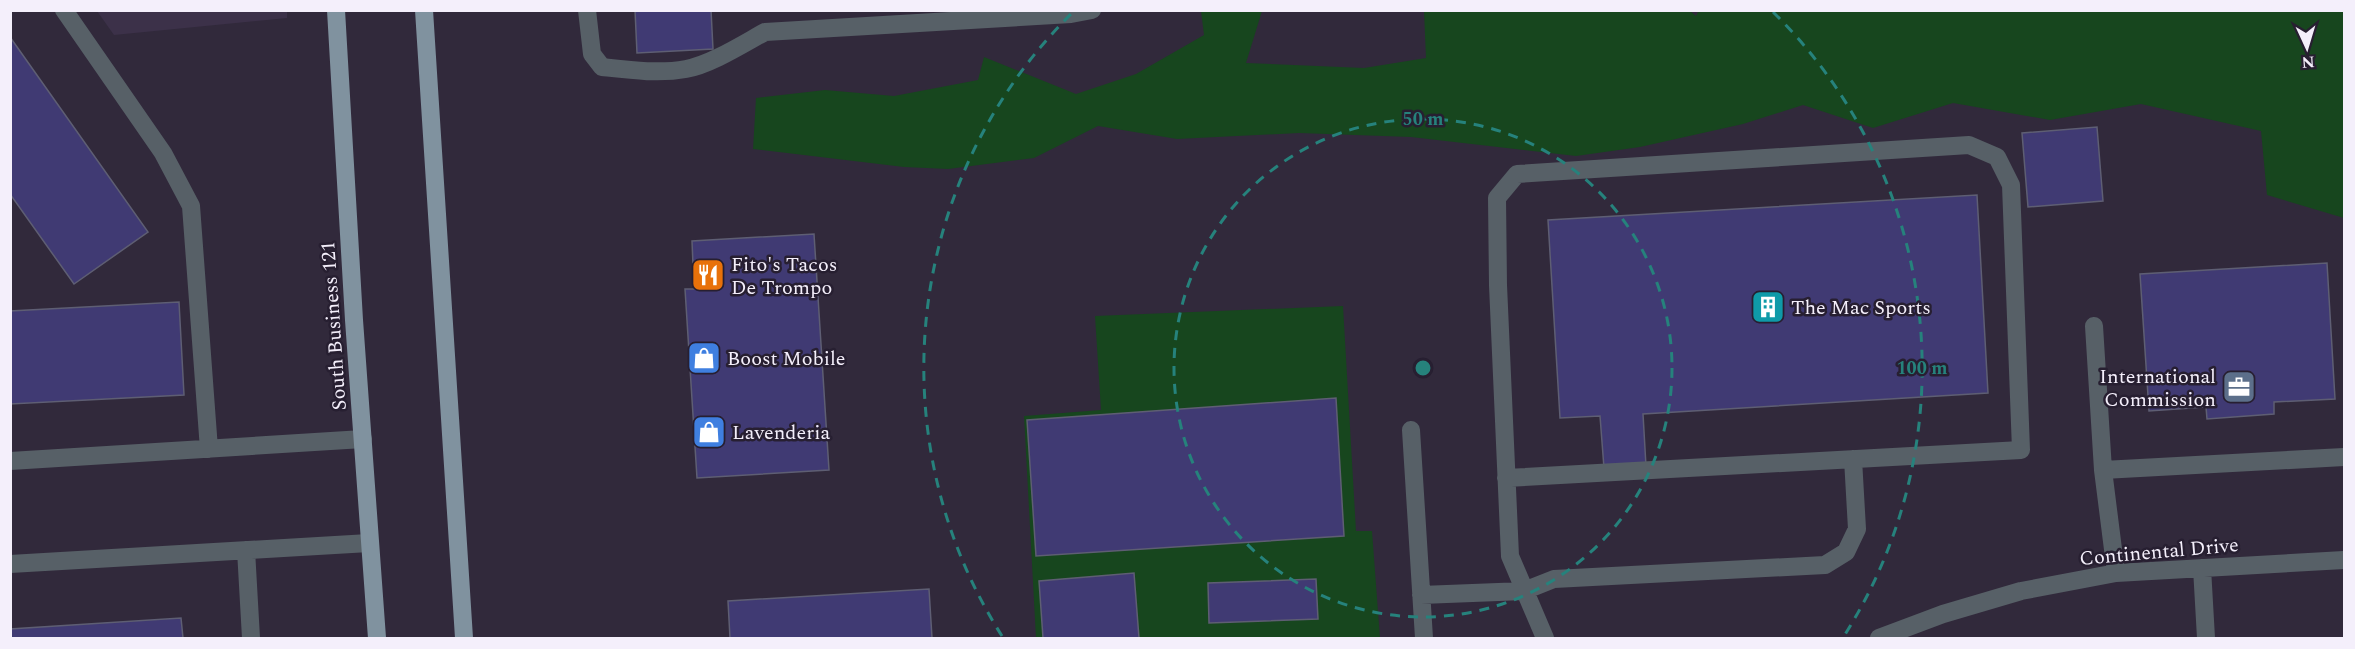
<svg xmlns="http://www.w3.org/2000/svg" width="2355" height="649" viewBox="0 0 2355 649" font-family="Spectral,serif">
<rect width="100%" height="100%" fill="#31293b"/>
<!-- built -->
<path fill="#3c3149" d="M287,10V18L114,35L97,11Z"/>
<!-- green -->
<path fill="#17461e" d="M1689,10L1696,16L1699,10L2344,11V218L2267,195L2261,131L2141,104L2050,120L1953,103L1873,128L1803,105L1743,124L1640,147L1576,156L1411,137L1299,133L1177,139L1098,126L1034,158L948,169L904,167L753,149L756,98L825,90L894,96L978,80L984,57L1076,94L1136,74L1204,35L1201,11H1262L1246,63L1364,68L1426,58L1424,11Z
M1343,306L1356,531H1372L1380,638H1036L1024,416L1101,410L1095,316Z"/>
<!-- building -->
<path fill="#403a73" stroke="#5e5e73" stroke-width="1.5" d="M635,10H711L713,49L637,53Z
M10,37L148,232L74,284L10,194Z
M2097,127L2103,201L2028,207L2022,133Z
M1977,195L1988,393L1643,414L1646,466L1604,468L1600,416L1560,418L1548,220Z
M814,234L829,470L697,478L685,289H694L692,241Z
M2327,263L2335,399L2274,402V414L2207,419L2206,407L2149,411L2140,274Z
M179,302L184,395L10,404V311Z
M1336,398L1344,536L1036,556L1027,420Z
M1134,573L1139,638H1043L1039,581Z
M1316,579L1318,619L1209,623L1208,583Z
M929,589L932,638H730L728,601Z
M181,618L183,638H10V629Z"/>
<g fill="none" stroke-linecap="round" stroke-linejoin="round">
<!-- minor -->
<path stroke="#576067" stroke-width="18" d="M64,10L163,153L191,206L209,449
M587,10L592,54L602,67C629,70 659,74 686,69C710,65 743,44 765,32L1071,14L1092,10
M2094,326L2103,470
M1411,430L1424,638
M10,461L363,439
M1506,478L2021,450L2011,185L1997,157L1969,145L1517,174L1497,198L1498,285L1510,556L1545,638
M246,550L251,638
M10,564L369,543
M2202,568L2206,638
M2116,573L2103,470L2344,457
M1421,595L1524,591L1554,579L1825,565L1846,552L1857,529L1853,459
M1879,638L1943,614L2021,591L2116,573L2344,560"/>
<!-- major -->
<path stroke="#80929f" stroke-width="18" d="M336,10L354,320L377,638
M424,10L464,638"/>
</g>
<!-- distance rings -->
<g fill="none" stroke="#26827c" stroke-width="3" stroke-dasharray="10 8">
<circle cx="1423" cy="368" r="249"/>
<path d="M1002 636A499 499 0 0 1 1073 12M1773 12A499 499 0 0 1 1844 636"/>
</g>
<!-- icons -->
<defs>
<g id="restaurant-square" transform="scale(1.725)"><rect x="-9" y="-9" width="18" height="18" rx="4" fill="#e8710a" stroke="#271f31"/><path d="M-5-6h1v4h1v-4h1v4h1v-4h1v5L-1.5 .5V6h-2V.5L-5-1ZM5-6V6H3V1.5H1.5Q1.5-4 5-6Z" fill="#fff"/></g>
<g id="building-square" transform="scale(1.725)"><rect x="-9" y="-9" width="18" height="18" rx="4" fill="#0f9aa8" stroke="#271f31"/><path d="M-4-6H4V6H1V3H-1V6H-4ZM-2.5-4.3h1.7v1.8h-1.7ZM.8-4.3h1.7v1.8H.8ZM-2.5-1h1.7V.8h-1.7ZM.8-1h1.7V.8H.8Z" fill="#fff"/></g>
<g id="shop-square" transform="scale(1.725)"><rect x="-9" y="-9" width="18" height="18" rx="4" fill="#3f7fe0" stroke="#271f31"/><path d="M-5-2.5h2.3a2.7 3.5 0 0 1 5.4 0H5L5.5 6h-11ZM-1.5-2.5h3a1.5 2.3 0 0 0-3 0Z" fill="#fff"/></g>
<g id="office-square" transform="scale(1.725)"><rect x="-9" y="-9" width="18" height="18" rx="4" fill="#5c6f8a" stroke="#271f31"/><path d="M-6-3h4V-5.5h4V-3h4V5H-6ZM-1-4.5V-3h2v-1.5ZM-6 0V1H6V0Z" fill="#fff"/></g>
</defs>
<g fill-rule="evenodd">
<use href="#restaurant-square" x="708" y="275"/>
<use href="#building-square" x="1768" y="307"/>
<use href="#shop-square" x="704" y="358"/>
<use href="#office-square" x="2239" y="387"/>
<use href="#shop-square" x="709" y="432"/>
</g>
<g text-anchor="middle" stroke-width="5" stroke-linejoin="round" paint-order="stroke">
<!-- poi labels -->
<g font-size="20" fill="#f4effb" stroke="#271f31" text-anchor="start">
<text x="731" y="271">Fito's Tacos<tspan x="731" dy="23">De Trompo</tspan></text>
<text x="1791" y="314">The Mac Sports</text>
<text x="727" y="365">Boost Mobile</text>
<text x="2216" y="383" text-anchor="end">International<tspan x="2216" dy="23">Commission</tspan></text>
<text x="732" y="439">Lavenderia</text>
</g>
<!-- street labels -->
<g font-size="20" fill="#f4effb" stroke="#271f31">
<text transform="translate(333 326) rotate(-94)" y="7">South Business 121</text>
<text transform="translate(2159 551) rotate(-5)" y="7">Continental Drive</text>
</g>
</g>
<circle cx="1423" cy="368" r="9" fill="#26827c" stroke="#271f31" stroke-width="3"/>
<g font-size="18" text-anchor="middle" font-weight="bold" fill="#26827c" stroke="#271f31" stroke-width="5" stroke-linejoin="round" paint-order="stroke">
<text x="1423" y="125">50 m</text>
<text x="1922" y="374">100 m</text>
</g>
<!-- border -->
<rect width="2355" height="649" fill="none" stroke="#f4effb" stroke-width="24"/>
<!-- north arrow -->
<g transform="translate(2307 48) rotate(176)" stroke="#271f31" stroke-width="4.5" paint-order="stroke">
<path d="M0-4.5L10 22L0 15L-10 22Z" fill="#f4effb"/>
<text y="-9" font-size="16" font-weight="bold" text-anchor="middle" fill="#f4effb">N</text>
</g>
</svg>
